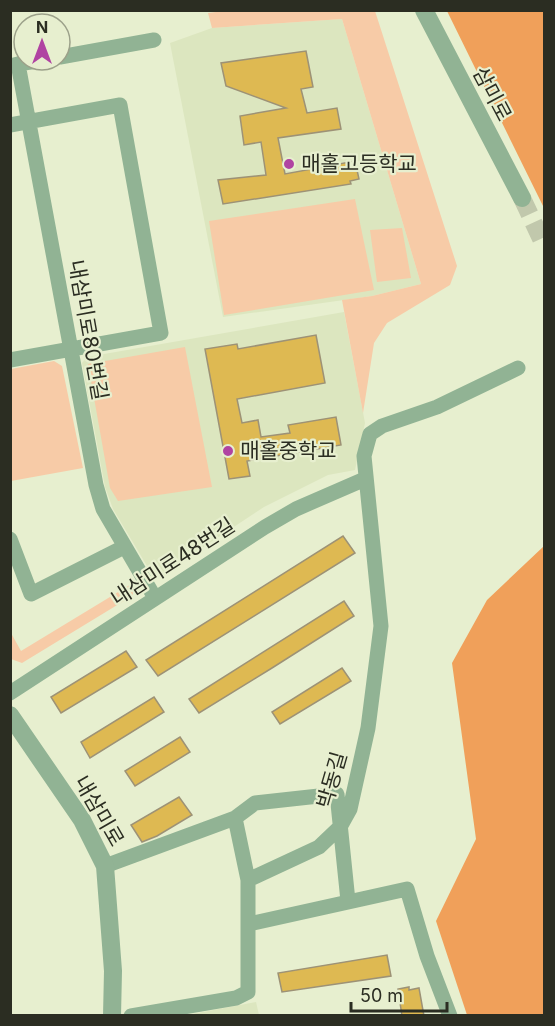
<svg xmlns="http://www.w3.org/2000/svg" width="555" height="1026" viewBox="0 0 555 1026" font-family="Inter,'Noto Sans KR',sans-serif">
<rect width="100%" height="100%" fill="#e7efcf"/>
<!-- built -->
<path fill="#dce6bf" d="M342,19L421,284L372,296L223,317L170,43L212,28Z
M344,312L365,423L355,470L328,475L264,507L164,573L150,571L113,509L105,487L82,363L87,357Z
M256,1002L259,1015H187Z"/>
<!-- green -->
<path fill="#f7cba7" d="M224,11H375L457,266L450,285L387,323L374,343L363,413L342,300L372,296L421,284L342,19L212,28L208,13Z
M355,199L374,290L224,315L209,221Z
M402,228L411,278L377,282L370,230Z
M185,347L212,487L118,501L110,488L88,364Z
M54,361L62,366L83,468L11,481V369Z
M133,583L135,588L132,596L22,663L11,659V633L21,651Z"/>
<!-- forest -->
<path fill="#f0a05a" d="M447,11H544V208Z
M544,546V1015H467L436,921L476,839L452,663L487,600Z"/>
<!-- building -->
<path fill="#deb952" stroke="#9d9276" stroke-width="1.5" d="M306,51L313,87L301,89L307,113L337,108L341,129L278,138L285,174L355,161L359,179L350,181L351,184L223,204L218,180L266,175L261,142L244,145L240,116L286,108L226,86L221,63Z
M316,335L325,383L237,399L242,423L258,420L261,437L290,433L288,425L336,417L341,445L247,461L250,476L229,479L205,349L237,344L238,349Z
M343,536L355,553L158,676L146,660Z
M344,601L354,616L272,668L199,713L189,699Z
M126,651L137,667L61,713L51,697Z
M342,668L351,681L280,724L272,712Z
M154,697L164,712L90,758L81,742Z
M180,737L190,752L135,786L125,771Z
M179,797L192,815L157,836L142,842L131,825Z
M387,955L391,976L282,992L278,973Z
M409,987V990L419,988L424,1016H402L398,989Z"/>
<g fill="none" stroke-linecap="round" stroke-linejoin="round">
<!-- tertiary-tunnel -->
<path stroke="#c1c8ac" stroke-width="18" stroke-dasharray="18 9" stroke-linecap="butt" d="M522,198L544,245"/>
<!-- minor -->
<path stroke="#91b394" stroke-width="15" d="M60,57L154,40
M18,64L43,60
M10,66L18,64L96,485L103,509L155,598
M10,125L120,105L161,333L10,360
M10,539L31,594L124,547
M10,693L265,527L296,509L365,479
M235,818L255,803L337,794L348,901
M105,866L235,818L248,880
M249,924L407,889L427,956L450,1016
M131,1016L236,998L248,992V880L319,847L340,827L350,809L368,728L381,626L364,456L370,434L382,426L437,407L518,368"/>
<!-- tertiary -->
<path stroke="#91b394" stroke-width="18" d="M424,10L522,198
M10,715L82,820L105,866L113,971L112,1016"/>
</g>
<!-- markers -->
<g fill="#b043a2" stroke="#e7efcf" stroke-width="2">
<circle cx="289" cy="164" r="6"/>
<circle cx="228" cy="451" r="6"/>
</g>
<g text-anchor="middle" stroke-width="4.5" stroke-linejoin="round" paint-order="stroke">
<!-- street labels -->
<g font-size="21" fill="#2b2d22" stroke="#e7efcf">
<text transform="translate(492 94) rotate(62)" y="7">삼미로</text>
<text transform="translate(88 330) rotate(80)" y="7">내삼미로80번길</text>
<text transform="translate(173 562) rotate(-33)" y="7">내삼미로48번길</text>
<text transform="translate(332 780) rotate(-74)" y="7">박동길</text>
<text transform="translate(99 811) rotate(60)" y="7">내삼미로</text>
</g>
<!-- poi labels -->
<g font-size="21" fill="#2b2d22" stroke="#e7efcf" text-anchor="start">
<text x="301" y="171">매홀고등학교</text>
<text x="240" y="458">매홀중학교</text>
</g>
</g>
<!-- border -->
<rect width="555" height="1026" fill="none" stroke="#2b2d22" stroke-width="24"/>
<!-- north arrow -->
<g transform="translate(42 42)"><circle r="28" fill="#e7efcf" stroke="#9ca18a" stroke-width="1.5"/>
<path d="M0-4.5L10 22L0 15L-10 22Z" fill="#b043a2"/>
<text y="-9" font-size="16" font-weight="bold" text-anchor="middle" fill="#2b2d22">N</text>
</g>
<!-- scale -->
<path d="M351 1002v9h96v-9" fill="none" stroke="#2b2d22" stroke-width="3"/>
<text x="360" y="1002" font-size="18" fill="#2b2d22" stroke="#e7efcf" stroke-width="4.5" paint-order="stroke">50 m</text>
</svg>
